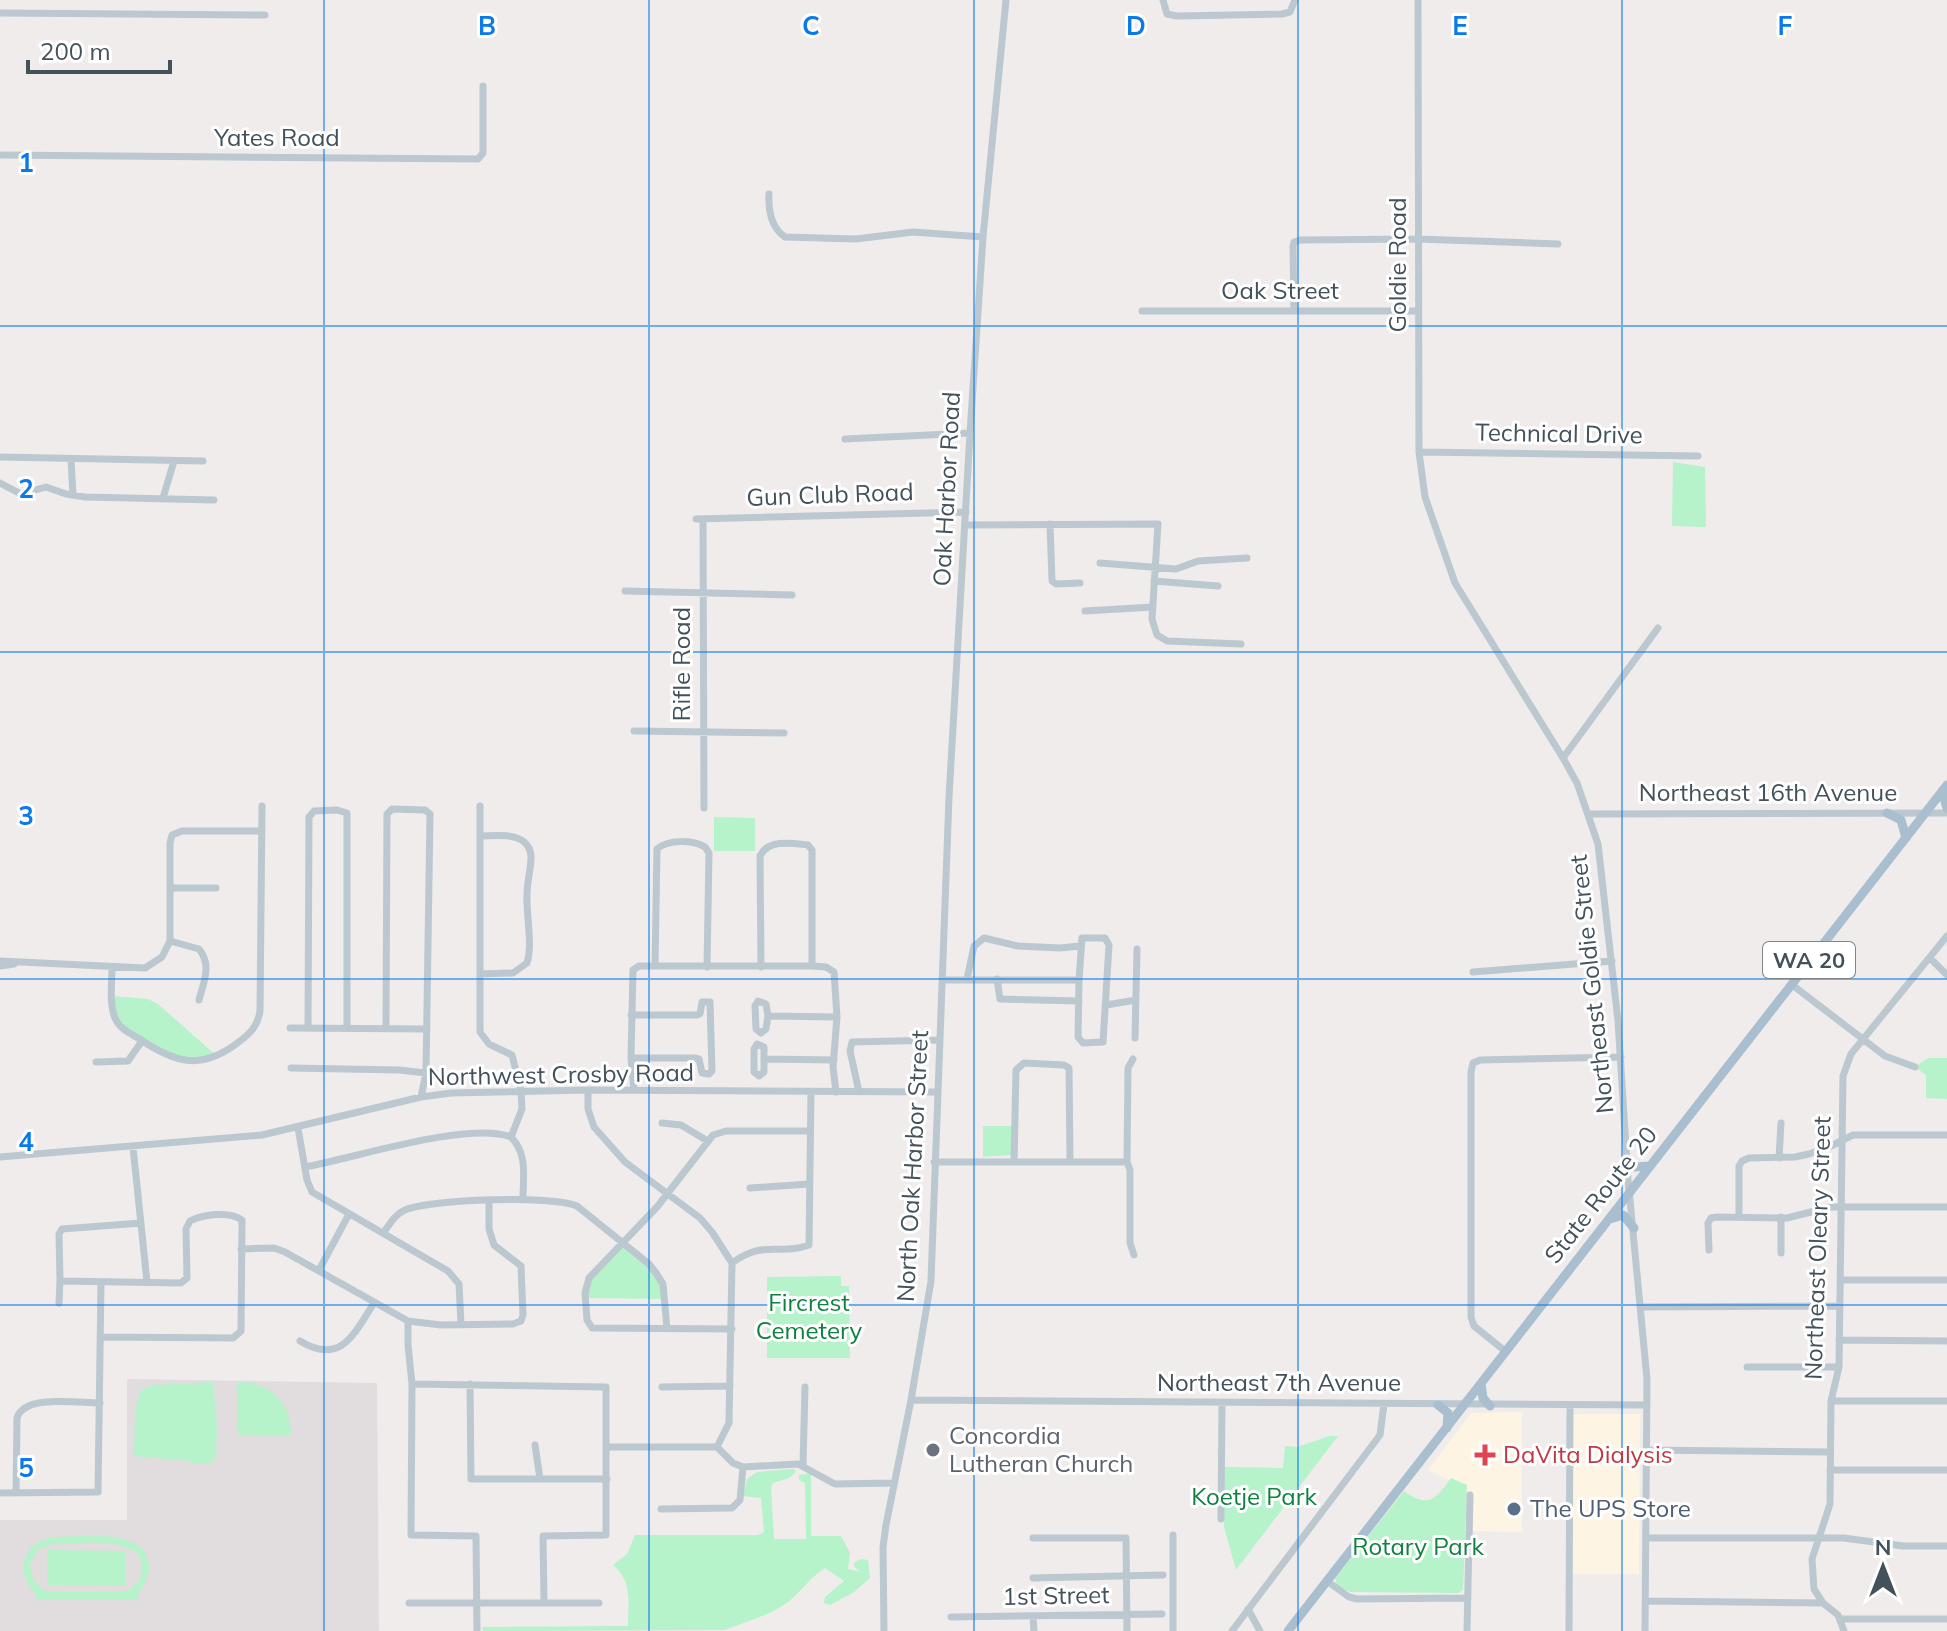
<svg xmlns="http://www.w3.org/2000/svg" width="1947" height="1631" viewBox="0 0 1947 1631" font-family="Mulish,sans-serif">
<rect width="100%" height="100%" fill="#f0ecec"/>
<!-- commercial -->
<path fill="#fdf4e3" d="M1522,1412V1532L1463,1531V1487L1428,1470L1471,1413Z
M1572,1414H1640L1639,1574H1571Z"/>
<!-- education -->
<path fill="#e1ddde" d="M127,1379L377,1383L379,1631H0V1520H127Z"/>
<!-- green -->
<path fill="#b6f2ca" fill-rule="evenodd" d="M1673,462L1705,467L1706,527L1672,526Z
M714,817L755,818V851H714Z
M112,996L148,999L158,1004L218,1057L185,1061L120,1026Z
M1928,1058H1947V1099L1926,1098V1075L1915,1067Z
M983,1126H1013L1011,1155L983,1157Z
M622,1245L656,1273L666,1299L585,1298L586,1287Z
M841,1276V1286H849L850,1358H767V1277Z
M237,1381C270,1383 291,1401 291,1435H241L237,1431Z
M213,1382L217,1427L216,1458L210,1464H191L190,1461L134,1456L135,1412L140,1391L151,1385Z
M1329,1436H1338L1236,1570L1224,1527L1225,1467L1283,1468L1285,1446L1298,1447Z
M794,1469L796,1472L789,1478L773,1483L771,1486L774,1539H806L805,1483L799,1480V1475L811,1473V1536H841L850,1553L848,1569L860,1572L854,1566L855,1562L861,1559L868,1560L870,1578L854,1592L830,1605L824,1603L825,1597L844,1581L825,1568C808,1579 801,1592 788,1602C769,1616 747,1621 725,1630L483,1631L482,1627L628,1626C628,1601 633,1582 613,1565L627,1554L635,1535H758L764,1532L761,1498L743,1496L747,1479L757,1472Z
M1451,1478L1467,1485L1463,1590L1458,1593L1350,1592L1337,1585L1335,1578L1404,1491C1428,1509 1436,1499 1451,1478Z
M54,1537C82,1537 153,1526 149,1571C148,1583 138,1589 137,1600L35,1599V1593C13,1571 24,1541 54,1537ZM54,1544C77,1544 145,1533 142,1570C141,1582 133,1589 122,1592H50L42,1589L33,1580L30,1564L38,1549Z
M47,1550L125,1551V1586L47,1585Z"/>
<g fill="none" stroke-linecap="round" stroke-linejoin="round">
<!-- minor -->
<path stroke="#bbc8d0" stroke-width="7" d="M1163,0L1167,14L1177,16L1282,14L1290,12L1295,0
M1418,0L1419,452L1425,497L1455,583L1563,758L1577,783L1598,844L1618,1021L1628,1179L1647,1379L1645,1631
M0,13L265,15
M0,155L478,159L483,153V86
M769,194C768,209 771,228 785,237L856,239L913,232L983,237
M1142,311H1418
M1294,311L1293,247L1294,242L1300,240L1418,239L1558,244
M845,439L970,433
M1419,452L1698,456
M0,457L203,461
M71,459L73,495
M0,483L21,494L46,487L66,494L85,497L214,500
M163,498L174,461
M696,519L966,512
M703,519L704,808
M1050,524L1052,581L1056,584L1080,583
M966,525L1158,524L1152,619L1157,635L1167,641L1241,644
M1100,563L1176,569L1198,561L1247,558
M1154,581L1218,586
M625,591L792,595
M1085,611L1153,607
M634,731L784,733
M1563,758L1658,628
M480,806V1032L489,1044L512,1055L521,1091L522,1109L511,1137C528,1154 523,1177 523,1199
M1589,814L1947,813
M170,888H216
M170,941L199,949C212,965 204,981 199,1000
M1930,958L1947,975
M0,961L145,968L162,957L170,941V843L172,835L182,831H262
M0,966L14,964
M655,966L657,849C668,839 693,840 705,847L709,853L707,967
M761,967L760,856C768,839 791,843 808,845L812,850V966
M112,968C112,983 109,1003 115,1018C119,1028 129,1033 138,1038C176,1064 202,1071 240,1041C251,1033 258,1025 260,1011L262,806
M1473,972L1612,961
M480,974L513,973L527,963C533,945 526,915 527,894C527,882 531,869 531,857C531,851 528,845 523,841C512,833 493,836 480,836
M967,979L974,946L984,938L1018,946L1060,948L1080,946
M997,979L1000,999L1079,1001
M942,980H1079L1082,938H1105L1109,945L1103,1042L1083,1043L1078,1037L1079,980
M1791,984L1885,1056L1915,1067
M758,1001L766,1004L768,1016L766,1029L761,1033L756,1029L755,1006Z
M1106,1005L1136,1000
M768,1016L837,1017
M386,1027L387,814L392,809L425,810L430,814L426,1073L421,1097
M290,1028L427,1029
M308,1028L309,817L314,811L337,810L347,813V1027
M1135,1038L1137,949
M757,1044L764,1047V1072L759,1076L754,1072V1049Z
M631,1058H695L699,1059L702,1073L709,1074L712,1071L710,1002H702L700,1014L697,1015H631
M766,1059L834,1060
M1133,1059L1128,1068L1127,1162L1130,1170V1243L1134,1255
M96,1062L128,1061L142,1041
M291,1068L399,1070L426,1073
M588,1090V1109L594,1127L625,1162L700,1218L712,1232L732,1263L729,1423L717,1447
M634,1090L631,1058L633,970L639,966H812L826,967L834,972L837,1017L833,1067L836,1092
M859,1092L850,1051L852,1042L938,1040
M662,1123L681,1125L706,1140
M298,1128L307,1180L312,1192L448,1271L459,1284L461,1324
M133,1147L147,1282
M0,1157L262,1135L421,1097L451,1093L588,1090L936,1092
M1779,1158L1781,1123
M934,1162H1127
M1014,1162L1016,1070L1024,1063L1064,1065L1069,1068L1070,1162
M305,1167C355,1158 467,1121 511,1137
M750,1188L809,1184
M1739,1217V1166L1742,1161L1749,1158L1795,1157L1809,1154L1829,1147L1853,1135H1947
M1781,1217V1253
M384,1232C390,1224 395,1214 405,1210C430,1199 552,1195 577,1206L649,1264L656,1273L663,1284L667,1329
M241,1249L274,1248L285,1252L408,1321L441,1325L513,1324L521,1321L523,1315L521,1266L494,1245L489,1229V1201
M1709,1250L1708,1223L1711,1218L1717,1217L1787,1218L1831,1207H1947
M732,1263C765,1239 779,1256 809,1245L811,1092
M319,1270L349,1214
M1840,1280H1947
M59,1303L60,1281
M1640,1307L1840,1306
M408,1321V1345L412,1384L411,1535L476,1536L477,1631
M732,1329L592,1328L587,1320L585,1293L589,1278L657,1207L713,1135L726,1131H810
M100,1337L233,1338L241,1331L242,1224V1220C230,1211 203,1214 190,1221L186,1229L187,1278L181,1283L60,1281L59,1234L62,1229L141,1223
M1839,1340L1947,1341
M300,1341C341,1366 354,1334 374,1303
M1505,1351L1474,1326L1471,1317V1072L1473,1063L1480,1060L1621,1057
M1747,1367H1839
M412,1384L606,1387V1535L543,1536L544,1602
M470,1384L471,1479H607
M662,1387L730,1386
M911,1400L1647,1405
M1831,1401H1947
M535,1445L540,1479
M607,1447H717L733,1463L743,1467L798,1464L835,1484L894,1483
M1646,1450L1830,1452
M803,1465L805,1387
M1830,1470H1947
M0,1493L98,1492L101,1282
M16,1493L17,1418C24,1394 78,1403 100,1403
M661,1509L732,1508L740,1500L743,1467
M1221,1519L1222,1403
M1033,1538H1126L1127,1631
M1646,1538H1844L1903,1546H1947
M1033,1578L1163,1575
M1327,1581L1349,1597L1357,1599L1468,1598
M1646,1601L1823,1603
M409,1603H599
M1248,1609L1260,1631
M951,1617L1162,1614
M1033,1617L1034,1631
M1841,1619H1947
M884,1631L883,1547L886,1525L911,1400L931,1281L949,797L970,433L983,237L1006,0
M1173,1631V1535
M1232,1631L1380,1435L1384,1404
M1467,1631L1470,1495
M1569,1631L1570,1406
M1844,1631L1838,1615L1823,1603L1814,1589L1812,1559L1830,1504L1831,1401L1839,1367L1843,1076L1851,1054L1947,936"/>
<!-- major -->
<path stroke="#a9bece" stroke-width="9" d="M1942,791L1947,808
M1887,813L1901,820L1906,838
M1628,1159L1635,1167L1650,1166
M1610,1219L1623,1215L1634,1228
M1481,1384L1483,1398L1490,1406
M1438,1405L1448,1413L1447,1428
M1288,1631L1947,785"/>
</g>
<!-- grid -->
<path fill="none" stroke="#0a79ec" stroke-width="2" stroke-opacity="0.55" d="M324,0V1631M649,0V1631M974,0V1631M1298,0V1631M1622,0V1631M0,326H1947M0,652H1947M0,979H1947M0,1305H1947"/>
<!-- markers -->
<circle fill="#6b7280" stroke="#fff" stroke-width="3" cx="933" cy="1450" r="8"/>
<path fill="#e0444e" stroke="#fff" stroke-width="3" d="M1481 1443h8v8h8v8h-8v8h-8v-8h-8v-8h8z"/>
<circle fill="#5c6f8a" stroke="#fff" stroke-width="3" cx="1514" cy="1509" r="8"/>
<g text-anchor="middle" stroke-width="6" stroke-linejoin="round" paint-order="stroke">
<!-- shield labels -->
<rect fill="#fff" stroke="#7b858c" stroke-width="2" x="1763" y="942" width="92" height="36" rx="6"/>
<g font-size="22" font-weight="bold" fill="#43515b">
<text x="1809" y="968">WA 20</text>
</g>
<!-- street labels -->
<g font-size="24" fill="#43515b" stroke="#fff">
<text x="277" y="146">Yates Road</text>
<text transform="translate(1398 265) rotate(-90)" y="8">Goldie Road</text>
<text x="1280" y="299">Oak Street</text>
<text transform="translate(1559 434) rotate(1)" y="8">Technical Drive</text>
<text transform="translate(947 489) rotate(-87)" y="8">Oak Harbor Road</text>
<text transform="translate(830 495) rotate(-2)" y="8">Gun Club Road</text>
<text transform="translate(682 664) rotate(-90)" y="8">Rifle Road</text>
<text x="1768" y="801">Northeast 16th Avenue</text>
<text transform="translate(1592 984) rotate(-96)" y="8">Northeast Goldie Street</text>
<text transform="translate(561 1075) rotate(-1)" y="8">Northwest Crosby Road</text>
<text transform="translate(913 1166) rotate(-87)" y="8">North Oak Harbor Street</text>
<text transform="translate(1601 1195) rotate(-52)" y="8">State Route 20</text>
<text transform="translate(1818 1248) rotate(-88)" y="8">Northeast Oleary Street</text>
<text x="1279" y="1391">Northeast 7th Avenue</text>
<text transform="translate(1056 1596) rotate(-1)" y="8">1st Street</text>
</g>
<!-- park labels -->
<g font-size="24" fill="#0f8242" stroke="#fff">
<text x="809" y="1311">Fircrest<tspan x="809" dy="28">Cemetery</tspan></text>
<text x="1254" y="1505">Koetje Park</text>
<text x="1418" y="1555">Rotary Park</text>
</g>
<!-- worship labels -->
<g font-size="24" fill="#5b616d" stroke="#fff" text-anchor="start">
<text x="949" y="1444">Concordia<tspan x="949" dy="28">Lutheran Church</tspan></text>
</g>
<!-- health labels -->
<g font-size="24" fill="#be3a42" stroke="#fff" text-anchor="start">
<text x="1503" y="1463">DaVita Dialysis</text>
</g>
<!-- service labels -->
<g font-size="24" fill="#4e5e75" stroke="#fff" text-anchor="start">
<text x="1530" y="1517">The UPS Store</text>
</g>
</g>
<g font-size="26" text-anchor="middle" font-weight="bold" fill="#0a79ec" stroke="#fff" stroke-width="6" stroke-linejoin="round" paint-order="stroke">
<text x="487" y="35">B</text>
<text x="811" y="35">C</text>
<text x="1136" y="35">D</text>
<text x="1460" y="35">E</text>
<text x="1785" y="35">F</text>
<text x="26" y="172">1</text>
<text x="26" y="498">2</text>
<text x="26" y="825">3</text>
<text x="26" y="1151">4</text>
<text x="26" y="1477">5</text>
</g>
<!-- north arrow -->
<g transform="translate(1883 1567)" stroke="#ffffff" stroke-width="6" paint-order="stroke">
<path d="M0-6L14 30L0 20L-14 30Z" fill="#43515b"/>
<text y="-12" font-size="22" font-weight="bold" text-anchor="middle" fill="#43515b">N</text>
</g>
<!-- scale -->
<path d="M28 60v12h142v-12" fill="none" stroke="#43515b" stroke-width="4"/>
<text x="40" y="60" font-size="24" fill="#43515b" stroke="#ffffff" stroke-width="6" paint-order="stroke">200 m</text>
</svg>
